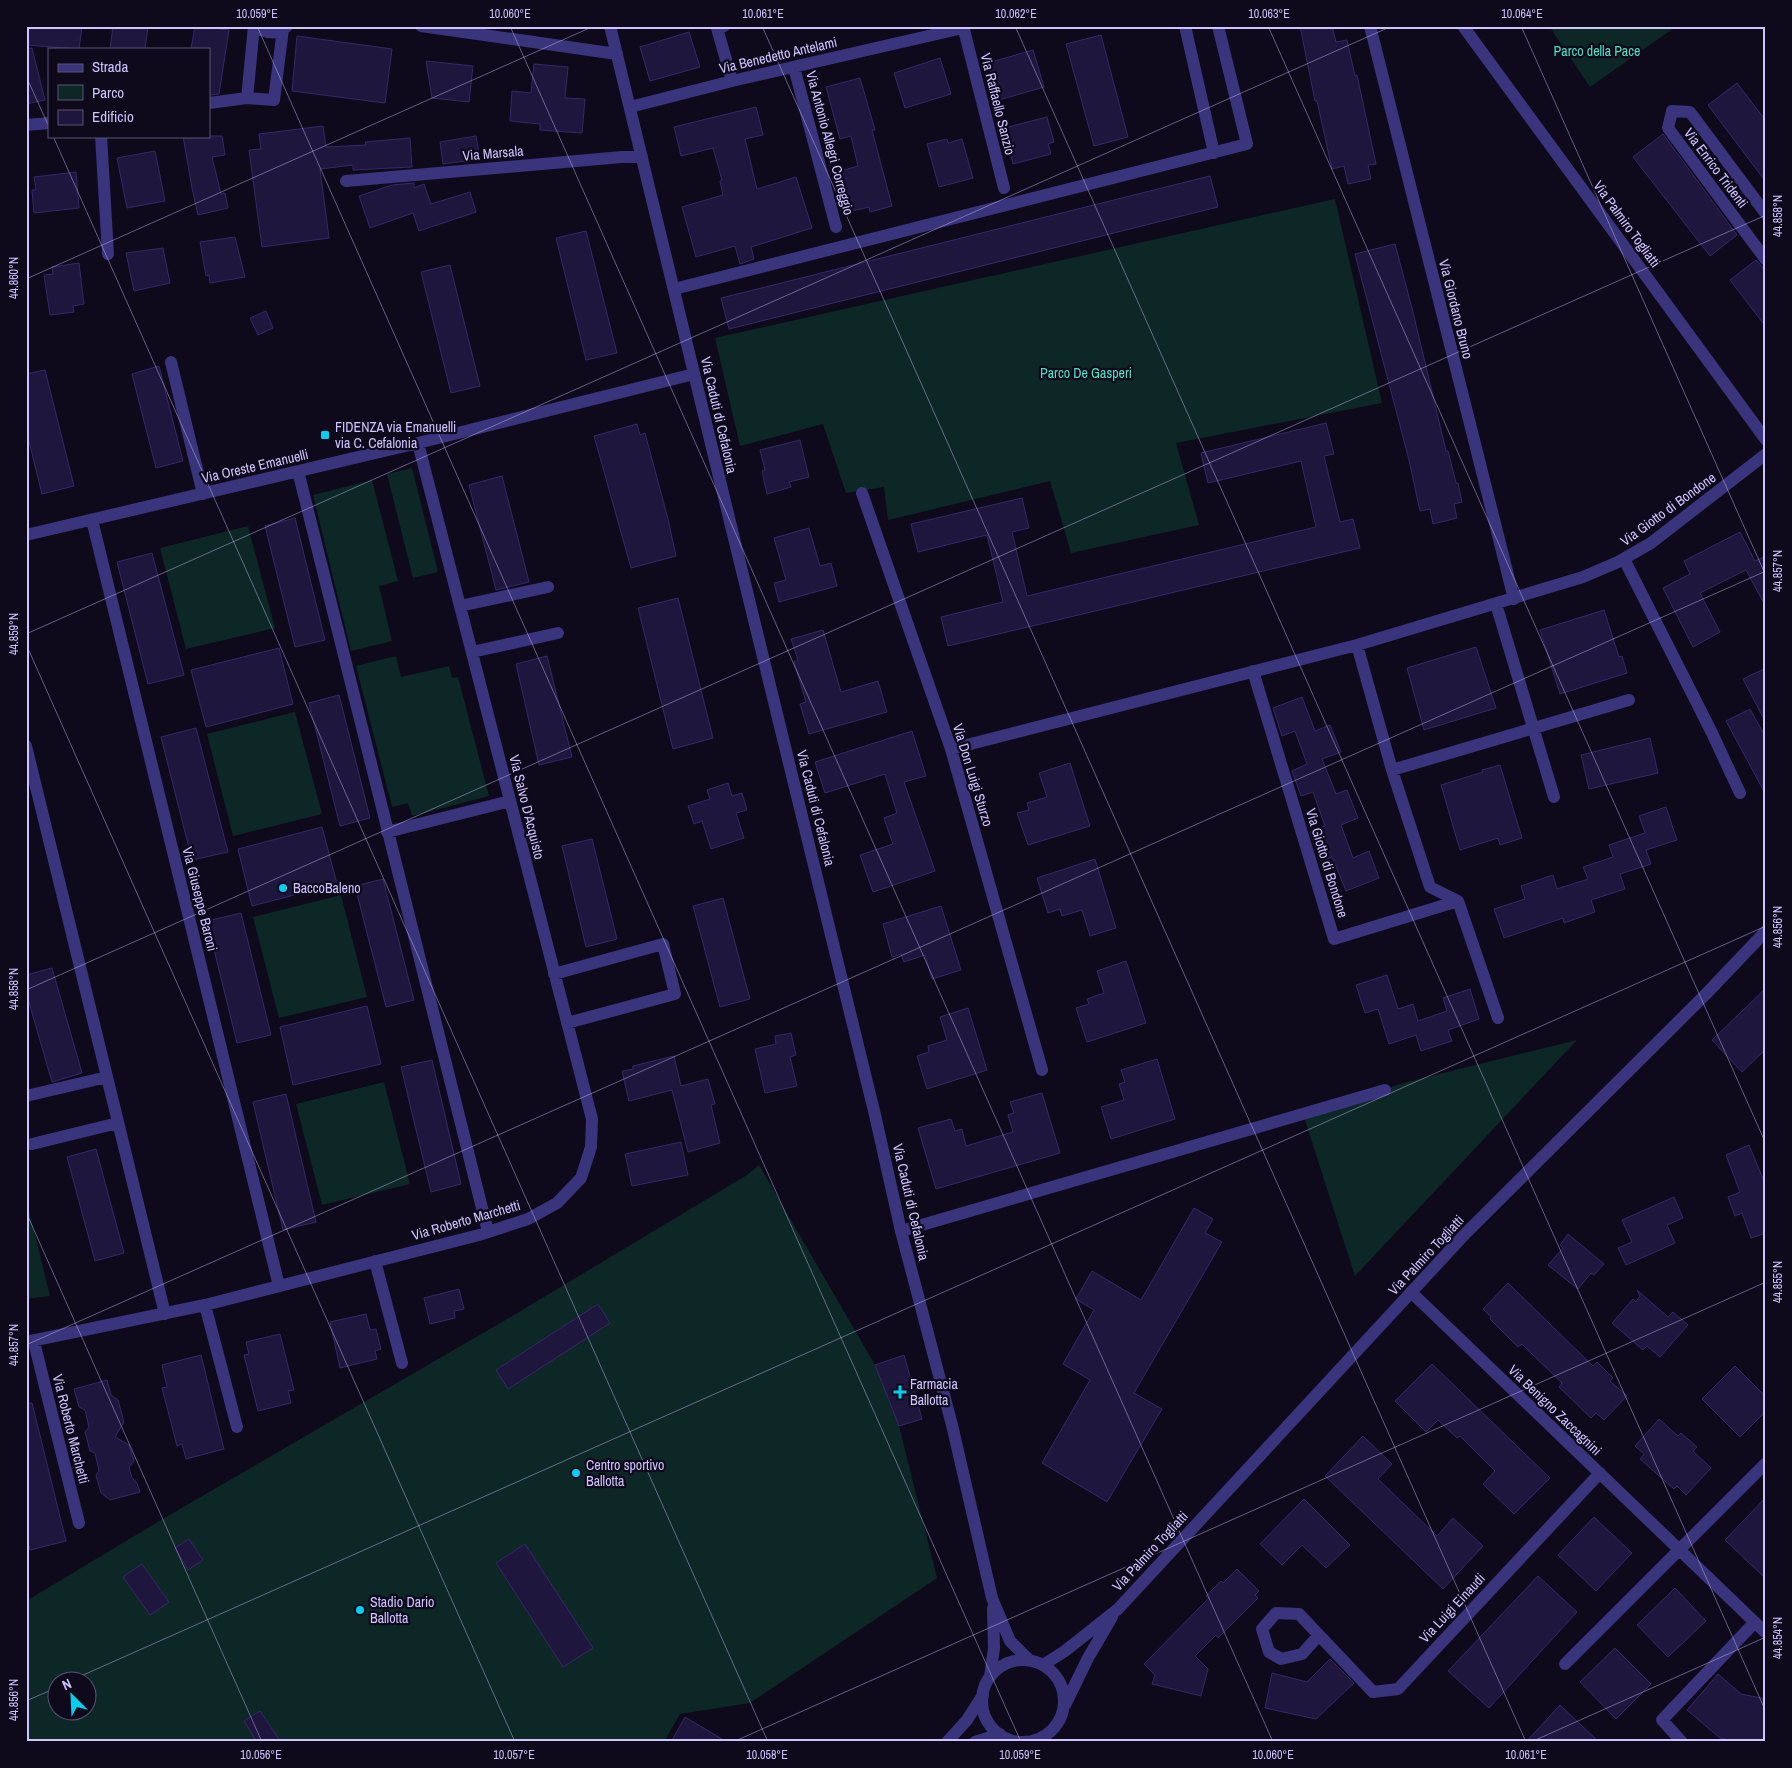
<svg xmlns="http://www.w3.org/2000/svg" width="1792" height="1768" viewBox="0 0 1792 1768" font-family="'Archivo Narrow',sans-serif">
<rect width="100%" height="100%" fill="#0e0a1c"/>
<!-- green -->
<path fill="#0d2626" fill-rule="evenodd" d="M1549,26H1677L1590,87Z
M1335,199L1382,403L1176,443L1199,525L1071,553L1050,481L888,520L884,487L846,493L823,424L740,446L715,338Z
M412,468L438,572L413,578L387,474Z
M372,480L398,581L379,586L392,641L351,651L313,495Z
M248,526L275,628L186,649L160,548Z
M396,656L401,677L449,666L452,678L458,677L489,796L412,816L408,803L392,807L356,666Z
M295,712L322,814L233,836L207,734Z
M341,895L367,997L279,1018L253,917Z
M1577,1040L1355,1276L1303,1114L1407,1082Z
M384,1082L410,1184L322,1205L296,1104Z
M759,1165L875,1365L899,1426L937,1578L750,1703L680,1714L664,1742H26V1601L161,1520L519,1312L747,1175ZM58,1680H88V1710H58Z
M26,1198L50,1296L26,1299Z"/>
<!-- building -->
<path fill="#1f163d" stroke="#37276a" d="M26,26H82L79,49L26,45Z
M113,26H148L145,49H110Z
M195,26L229,30L219,94L209,95V49H191Z
M1300,26H1332L1336,42L1347,40L1355,76L1357,75L1376,164L1368,165L1371,179L1348,184L1344,166L1332,169L1317,101H1315Z
M689,32L700,67L650,81L640,47Z
M1101,35L1128,137L1094,146L1066,44Z
M297,36L392,49L385,103L292,91Z
M32,48L45,100L26,104V49Z
M1033,50L1044,87L999,100L988,63Z
M940,58L951,94L905,108L894,73Z
M426,61L473,66L469,102L432,98Z
M534,64L568,67L565,98L585,99L582,133L540,130V124L510,121L512,91L531,93Z
M860,78L875,130H872L892,206L870,212L869,207L852,211L841,171L858,166L851,136L840,139L826,87Z
M1737,83L1766,121V182L1708,105Z
M756,107L763,135L745,139L757,189L796,177L812,228L751,247L754,259L740,264L735,246L696,257L682,207L723,195L720,181L722,180L713,148L681,156L674,127Z
M1047,117L1054,142L1048,144L1051,154L1013,164L1004,128Z
M323,126L326,147L366,145L365,142L410,138L412,167L353,170V165L320,169L329,238L262,247L249,150L261,149L259,134Z
M1663,134L1737,235L1710,256L1633,157Z
M183,136H222L225,155L212,157L221,194L225,193L228,208L198,215L192,188Z
M476,136L480,159L443,164L440,142Z
M947,139L948,143L962,139L973,178L939,187L927,144Z
M155,151L165,201L127,208L117,158Z
M76,172L79,208L34,213L32,190H36L34,177Z
M1210,176L1218,207L729,329L721,298Z
M414,183V188L424,184L431,204L470,192L476,212L419,231L413,213L370,228L359,196L392,185Z
M586,231L617,353L586,360L556,238Z
M235,237L245,277L210,283L209,275L206,276L200,242Z
M1395,244L1413,312L1446,451H1448L1456,483H1458L1462,502L1454,504L1457,518L1433,524L1430,509L1420,511L1409,460L1355,254Z
M163,248L170,283L134,291L126,253Z
M1756,260L1766,271V327L1730,280Z
M79,263L84,304L73,306L74,312L50,315L44,275L53,274L52,267Z
M450,265L480,386L451,393L421,272Z
M266,311L273,328L258,335L250,318Z
M159,366L183,461L156,468L132,374Z
M45,370L74,486L42,494L26,429V374Z
M1326,423L1334,454L1324,456L1340,522L1353,519L1360,548L948,646L941,617L1003,602L987,535L918,552L911,524L1022,498L1029,528L1012,532L1027,596L1316,527L1301,461L1208,483L1201,453Z
M637,424L640,435L645,433L668,519L676,556L631,568L594,436Z
M800,440L809,477L789,482L791,487L767,494L762,471L765,470L760,450Z
M502,476L529,582L496,590L469,485Z
M295,518L325,640L295,647L265,526Z
M809,528L820,566L831,563L837,586L779,602L774,583L786,580L774,538Z
M1740,532L1755,561L1766,556V607L1746,570L1700,593L1720,632L1693,647L1663,588L1690,574L1684,561Z
M152,553L184,675L148,684L117,562Z
M678,598L713,738L673,749L638,608Z
M1604,610L1619,657L1622,656L1627,673L1560,694L1540,630Z
M823,630L841,692L878,681L887,712L809,734L800,704L806,702L794,662L798,660L791,639Z
M1476,647L1496,708L1424,730L1407,668Z
M279,648L293,704L206,727L191,670Z
M547,656L572,757L539,765L516,664Z
M1766,668V723L1743,679Z
M339,695L370,818L340,826L309,703Z
M1302,697L1315,731L1330,725L1341,752L1322,759L1336,794L1347,790L1358,818L1341,825L1353,858L1369,851L1379,878L1346,891L1332,857L1321,861L1310,832L1325,826L1313,792L1301,796L1292,771L1307,764L1295,731L1282,736L1273,708Z
M1750,709L1766,738V795L1726,721Z
M196,728L228,852L192,860L161,737Z
M912,731L926,776L904,782L935,871L873,892L860,855L893,844L884,818L897,813L885,774L825,793L815,762Z
M1650,738L1658,773L1589,789L1581,755Z
M1070,763L1090,826L1028,845L1017,813L1029,810L1027,803L1047,797L1039,773Z
M1500,765L1522,838L1500,845L1498,838L1460,850L1441,785L1483,772L1482,770Z
M728,783L732,796L742,793L747,810L736,813L744,838L711,849L702,821L694,824L688,806L710,799L707,790Z
M1666,807L1677,840L1646,850L1651,864L1620,874L1625,889L1591,900L1595,912L1564,923L1563,918L1504,938L1494,909L1525,899L1521,886L1553,875L1557,889L1588,879L1583,867L1613,857L1609,845L1645,833L1639,816Z
M322,827L337,884L252,906L238,849Z
M592,839L617,939L586,947L562,846Z
M1095,859L1116,928L1090,936L1082,910L1062,916L1060,909L1048,913L1037,878Z
M383,879L414,1000L386,1007L355,886Z
M723,898L750,999L720,1007L693,906Z
M941,906L961,970L932,979L925,955L904,962L901,954L892,957L883,924Z
M241,913L271,1035L237,1043L207,921Z
M1126,961L1146,1023L1087,1042L1076,1008L1089,1004L1087,999L1104,993L1097,971Z
M52,968L82,1073L52,1082L26,992V975Z
M1387,975L1398,1009L1413,1004L1418,1021L1447,1011L1443,998L1470,989L1479,1019L1448,1030L1452,1041L1421,1051L1416,1035L1389,1044L1378,1009L1365,1013L1356,985Z
M1766,988V1049L1742,1072L1712,1040Z
M367,1006L381,1064L293,1085L280,1027Z
M968,1008L987,1070L927,1089L917,1056L929,1052L928,1046L947,1040L940,1017Z
M791,1033L796,1055L790,1057L797,1086L765,1093L755,1049L776,1044L775,1036Z
M674,1056L681,1086L708,1079L715,1104L711,1105L720,1143L688,1152L672,1090L629,1101L622,1071L633,1069V1066Z
M1157,1059L1175,1119L1111,1139L1101,1107L1124,1100L1119,1084L1125,1082L1121,1070Z
M432,1060L461,1184L431,1192L401,1067Z
M1042,1093L1060,1153L936,1189L918,1128L951,1119L955,1131L962,1129L966,1146L1013,1132L1008,1115L1014,1113L1010,1102Z
M286,1094L316,1222L283,1230L253,1102Z
M681,1142L688,1175L632,1186L625,1154Z
M1749,1145L1766,1186V1233L1751,1238L1742,1213L1735,1216L1728,1197L1740,1192L1726,1155Z
M96,1149L124,1253L95,1261L67,1157Z
M1674,1197L1683,1218L1667,1225L1675,1243L1626,1265L1618,1248L1632,1242L1622,1220Z
M1194,1208L1213,1219L1205,1233L1222,1242L1134,1393L1162,1409L1107,1502L1042,1463L1090,1380L1063,1364L1094,1310L1076,1299L1092,1271L1141,1300Z
M1568,1234L1604,1264L1594,1275L1591,1273L1578,1289L1548,1265L1563,1248L1560,1245Z
M1508,1283L1593,1366L1597,1362L1613,1378L1610,1381L1627,1396L1604,1420L1596,1413L1591,1418L1559,1387L1562,1383L1533,1355L1522,1344L1518,1347L1490,1319L1491,1317L1483,1309Z
M459,1289L464,1309L454,1311L455,1318L430,1324L424,1298Z
M1637,1290L1668,1317L1673,1312L1688,1325L1660,1357L1647,1346L1643,1350L1612,1323L1633,1299L1636,1302L1640,1296Z
M598,1304L610,1323L508,1389L496,1370Z
M366,1314L370,1330L376,1329L381,1349L375,1351L377,1359L340,1368L330,1322Z
M280,1334L294,1390L288,1391L291,1403L258,1411L244,1355L249,1354L246,1342Z
M201,1355L224,1449L186,1459L182,1444L177,1446L162,1388L167,1387L162,1365Z
M904,1355L922,1419L899,1426L875,1365Z
M1432,1364L1550,1478L1514,1514L1483,1484L1495,1471L1460,1436L1457,1438L1438,1420L1426,1432L1395,1401Z
M1735,1366L1766,1397V1411L1740,1437L1702,1399Z
M107,1380L111,1395L118,1400L124,1422L115,1437L129,1445L134,1461L129,1467L132,1478L137,1483L140,1492L110,1500L101,1493L96,1475L99,1471L95,1453L90,1451L85,1432L89,1427L85,1410L79,1407L74,1389Z
M26,1403H32L66,1541L30,1550L26,1538Z
M1659,1419L1678,1436L1681,1433L1697,1447L1693,1451L1711,1468L1686,1495L1677,1486L1674,1489L1640,1459L1644,1454L1635,1446Z
M1363,1436L1392,1464L1378,1479L1437,1536L1453,1518L1483,1546L1443,1589L1325,1476Z
M1766,1497V1579L1725,1540Z
M1304,1499L1350,1545L1326,1568L1302,1545L1282,1565L1260,1544Z
M1594,1517L1632,1553L1596,1591L1558,1555Z
M189,1539L203,1560L188,1570L175,1548Z
M525,1544L593,1648L563,1667L496,1563Z
M142,1564L169,1602L150,1615L123,1577Z
M1237,1569L1259,1591L1255,1595L1258,1598L1218,1638L1216,1635L1195,1656L1208,1669L1201,1696L1152,1684L1155,1675L1144,1664L1209,1598L1206,1596L1221,1581L1223,1583Z
M1538,1576L1577,1612L1489,1708L1448,1671Z
M1675,1588L1706,1621L1668,1657L1637,1625Z
M1615,1648L1651,1684L1616,1719L1580,1682Z
M1330,1659L1354,1683L1316,1719L1265,1708L1272,1673L1307,1682Z
M1718,1674L1741,1694L1766,1699V1742H1740L1720,1738L1687,1710Z
M1560,1705L1599,1742H1526Z
M260,1711L281,1742H257L244,1721Z
M685,1717L727,1742H671Z"/>
<g fill="none" stroke-linecap="round" stroke-linejoin="round">
<!-- minor -->
<path stroke="#39347c" stroke-width="12" d="M256,26C265,34 278,35 287,26
M421,26L617,54
M724,26L717,28L732,81
M963,26L1004,188
M1185,26L1214,153
M1370,26L1514,599
M794,67L836,227
M247,98L254,26
M209,103L247,98L274,100L283,29
M630,107L732,81L963,28
M26,125L49,123
M101,136L108,254
M346,181L622,157H642
M1766,214L1690,112L1672,111L1668,128L1766,260
M674,289L1247,144L1218,26
M171,362L203,494
M298,471L488,1232
M862,493L951,749L1042,1070
M92,520L279,1286
M26,535L418,443L694,374
M1624,559L1712,733L1740,793
M1496,604L1554,797
M460,606L548,587
M1357,645L1392,770L1430,887L1458,901L1498,1018
M472,652L558,633
M1253,671L1334,939L1458,901
M26,746L165,1314
M951,749L1357,645L1583,577L1618,562L1651,543L1766,454
M1392,770L1629,700
M387,832L510,801
M554,974L663,944L675,994L567,1023
M26,1096L107,1077
M32,1144L118,1123
M901,1231L1385,1090
M375,1261L402,1363
M1411,1292L1766,1633
M205,1305L237,1427
M26,1342L205,1305L479,1235L528,1219L557,1203L581,1178L591,1147L592,1119L418,443
M34,1342L79,1523
M1319,1635L1302,1654L1281,1659L1269,1652L1262,1629L1276,1613L1299,1614L1373,1692L1398,1689L1600,1473
M1565,1664L1766,1463
M1682,1742L1662,1720L1755,1622"/>
<!-- tertiary -->
<path stroke="#39347c" stroke-width="12" d="M610,26L721,485L875,1115L901,1231L952,1425L992,1598L1010,1641L1029,1660
M1463,26L1766,440
M982 1701a41 41 0 1 1 82 0a41 41 0 1 1-82 0Z
M1043,1665L1065,1651L1118,1609L1465,1234L1707,993L1766,931
M990,1677L994,1648L993,1608
M1065,1705L1088,1658L1112,1617
M947,1742L967,1720L983,1695
M975,1742L1000,1734"/>
</g>
<!-- ticks -->
<path fill="none" stroke="#cec5ff" stroke-width="1" stroke-opacity="0.45" d="M257,26L1021,1742M510,26L1273,1742M762,26L1526,1742M1015,26L1766,1712M1268,26L1766,1144M1521,26L1766,576M26,76L49,127M53,136L768,1742M26,279L594,26M26,634L1392,26M26,644L515,1742M26,990L1766,215M26,1212L262,1742M26,1345L1766,571M72,1680L1766,926M26,1701L58,1687M733,1742L1766,1282M1531,1742L1766,1637"/>
<!-- markers -->
<g fill="#00cff0" stroke="#0e0a1c" stroke-width="2">
<rect x="320" y="430" width="10" height="10" rx="2.5"/>
<circle cx="283" cy="888" r="5"/>
<path d="M897.5 1384.5h5v5h5v5h-5v5h-5v-5h-5v-5h5z"/>
<circle cx="576" cy="1473" r="5"/>
<circle cx="360" cy="1610" r="5"/>
</g>
<g text-anchor="middle" stroke-width="4.5" stroke-linejoin="round" paint-order="stroke">
<!-- park labels -->
<g font-size="14" fill="#4fe1c2" stroke="#0e0a1c">
<text x="1597" y="56">Parco della Pace</text>
<text x="1086" y="378">Parco De Gasperi</text>
</g>
<!-- street labels -->
<g font-size="14" fill="#cec5ff" stroke="#0e0a1c">
<text transform="translate(778 55) rotate(-13)" y="5">Via Benedetto Antelami</text>
<text transform="translate(998 104) rotate(76)" y="5">Via Raffaello Sanzio</text>
<text transform="translate(830 143) rotate(75)" y="5">Via Antonio Allegri Correggio</text>
<text transform="translate(493 153) rotate(-5)" y="5">Via Marsala</text>
<text transform="translate(1716 168) rotate(53)" y="5">Via Enrico Tridenti</text>
<text transform="translate(1627 224) rotate(54)" y="5">Via Palmiro Togliatti</text>
<text transform="translate(1456 309) rotate(76)" y="5">Via Giordano Bruno</text>
<text transform="translate(719 415) rotate(77)" y="5">Via Caduti di Cefalonia</text>
<text transform="translate(255 466) rotate(-13)" y="5">Via Oreste Emanuelli</text>
<text transform="translate(1668 509) rotate(-36)" y="5">Via Giotto di Bondone</text>
<text transform="translate(973 775) rotate(73)" y="5">Via Don Luigi Sturzo</text>
<text transform="translate(527 807) rotate(76)" y="5">Via Salvo D'Acquisto</text>
<text transform="translate(816 808) rotate(76)" y="5">Via Caduti di Cefalonia</text>
<text transform="translate(1327 863) rotate(73)" y="5">Via Giotto di Bondone</text>
<text transform="translate(200 899) rotate(76)" y="5">Via Giuseppe Baroni</text>
<text transform="translate(911 1202) rotate(77)" y="5">Via Caduti di Cefalonia</text>
<text transform="translate(466 1220) rotate(-16)" y="5">Via Roberto Marchetti</text>
<text transform="translate(1426 1255) rotate(-47)" y="5">Via Palmiro Togliatti</text>
<text transform="translate(1555 1410) rotate(44)" y="5">Via Benigno Zaccagnini</text>
<text transform="translate(71 1429) rotate(76)" y="5">Via Roberto Marchetti</text>
<text transform="translate(1150 1551) rotate(-47)" y="5">Via Palmiro Togliatti</text>
<text transform="translate(1452 1608) rotate(-47)" y="5">Via Luigi Einaudi</text>
</g>
<!-- poi labels -->
<g font-size="14" fill="#cec5ff" stroke="#0e0a1c" text-anchor="start">
<text x="335" y="432">FIDENZA via Emanuelli<tspan x="335" dy="16">via C. Cefalonia</tspan></text>
<text x="293" y="893">BaccoBaleno</text>
<text x="910" y="1389">Farmacia<tspan x="910" dy="16">Ballotta</tspan></text>
<text x="586" y="1470">Centro sportivo<tspan x="586" dy="16">Ballotta</tspan></text>
<text x="370" y="1607">Stadio Dario<tspan x="370" dy="16">Ballotta</tspan></text>
</g>
</g>
<!-- border -->
<rect width="1792" height="1768" fill="none" stroke="#0e0a1c" stroke-width="55"/>
<!-- legend -->
<rect x="48" y="48" width="162" height="90" fill="#0e0a1c" stroke="#5b5577"/>
<rect x="58" y="64" width="25" height="8" fill="#39347c" stroke="#5b5577"/>
<text x="92" y="72" font-size="15" fill="#cec5ff">Strada</text>
<rect x="58" y="85" width="25" height="15" fill="#0d2626" stroke="#5b5577"/>
<text x="92" y="98" font-size="15" fill="#cec5ff">Parco</text>
<rect x="58" y="110" width="25" height="15" fill="#1f163d" stroke="#5b5577"/>
<text x="92" y="122" font-size="15" fill="#cec5ff">Edificio</text>
<!-- north arrow -->
<g transform="translate(72 1696) rotate(336)"><circle r="24" fill="#0e0a1c" stroke="#5b5577"/>
<path d="M0-4L9 19L0 12L-9 19Z" fill="#00cff0"/>
<text y="-8" font-size="14" font-weight="bold" text-anchor="middle" fill="#cec5ff">N</text>
</g>
<rect x="28" y="28" width="1736" height="1712" fill="none" stroke="#cec5ff" stroke-width="2"/>
<g font-size="12" text-anchor="middle" fill="#cec5ff">
<text x="257" y="18">10.059°E</text>
<text x="510" y="18">10.060°E</text>
<text x="763" y="18">10.061°E</text>
<text x="1016" y="18">10.062°E</text>
<text x="1269" y="18">10.063°E</text>
<text x="1522" y="18">10.064°E</text>
<text transform="translate(1778 216) rotate(-90)" y="4">44.858°N</text>
<text transform="translate(14 278) rotate(-90)" y="4">44.860°N</text>
<text transform="translate(1778 571) rotate(-90)" y="4">44.857°N</text>
<text transform="translate(14 634) rotate(-90)" y="4">44.859°N</text>
<text transform="translate(1778 927) rotate(-90)" y="4">44.856°N</text>
<text transform="translate(14 989) rotate(-90)" y="4">44.858°N</text>
<text transform="translate(1778 1282) rotate(-90)" y="4">44.855°N</text>
<text transform="translate(14 1345) rotate(-90)" y="4">44.857°N</text>
<text transform="translate(1778 1638) rotate(-90)" y="4">44.854°N</text>
<text transform="translate(14 1700) rotate(-90)" y="4">44.856°N</text>
<text x="261" y="1759">10.056°E</text>
<text x="514" y="1759">10.057°E</text>
<text x="767" y="1759">10.058°E</text>
<text x="1020" y="1759">10.059°E</text>
<text x="1273" y="1759">10.060°E</text>
<text x="1526" y="1759">10.061°E</text>
</g>
</svg>
